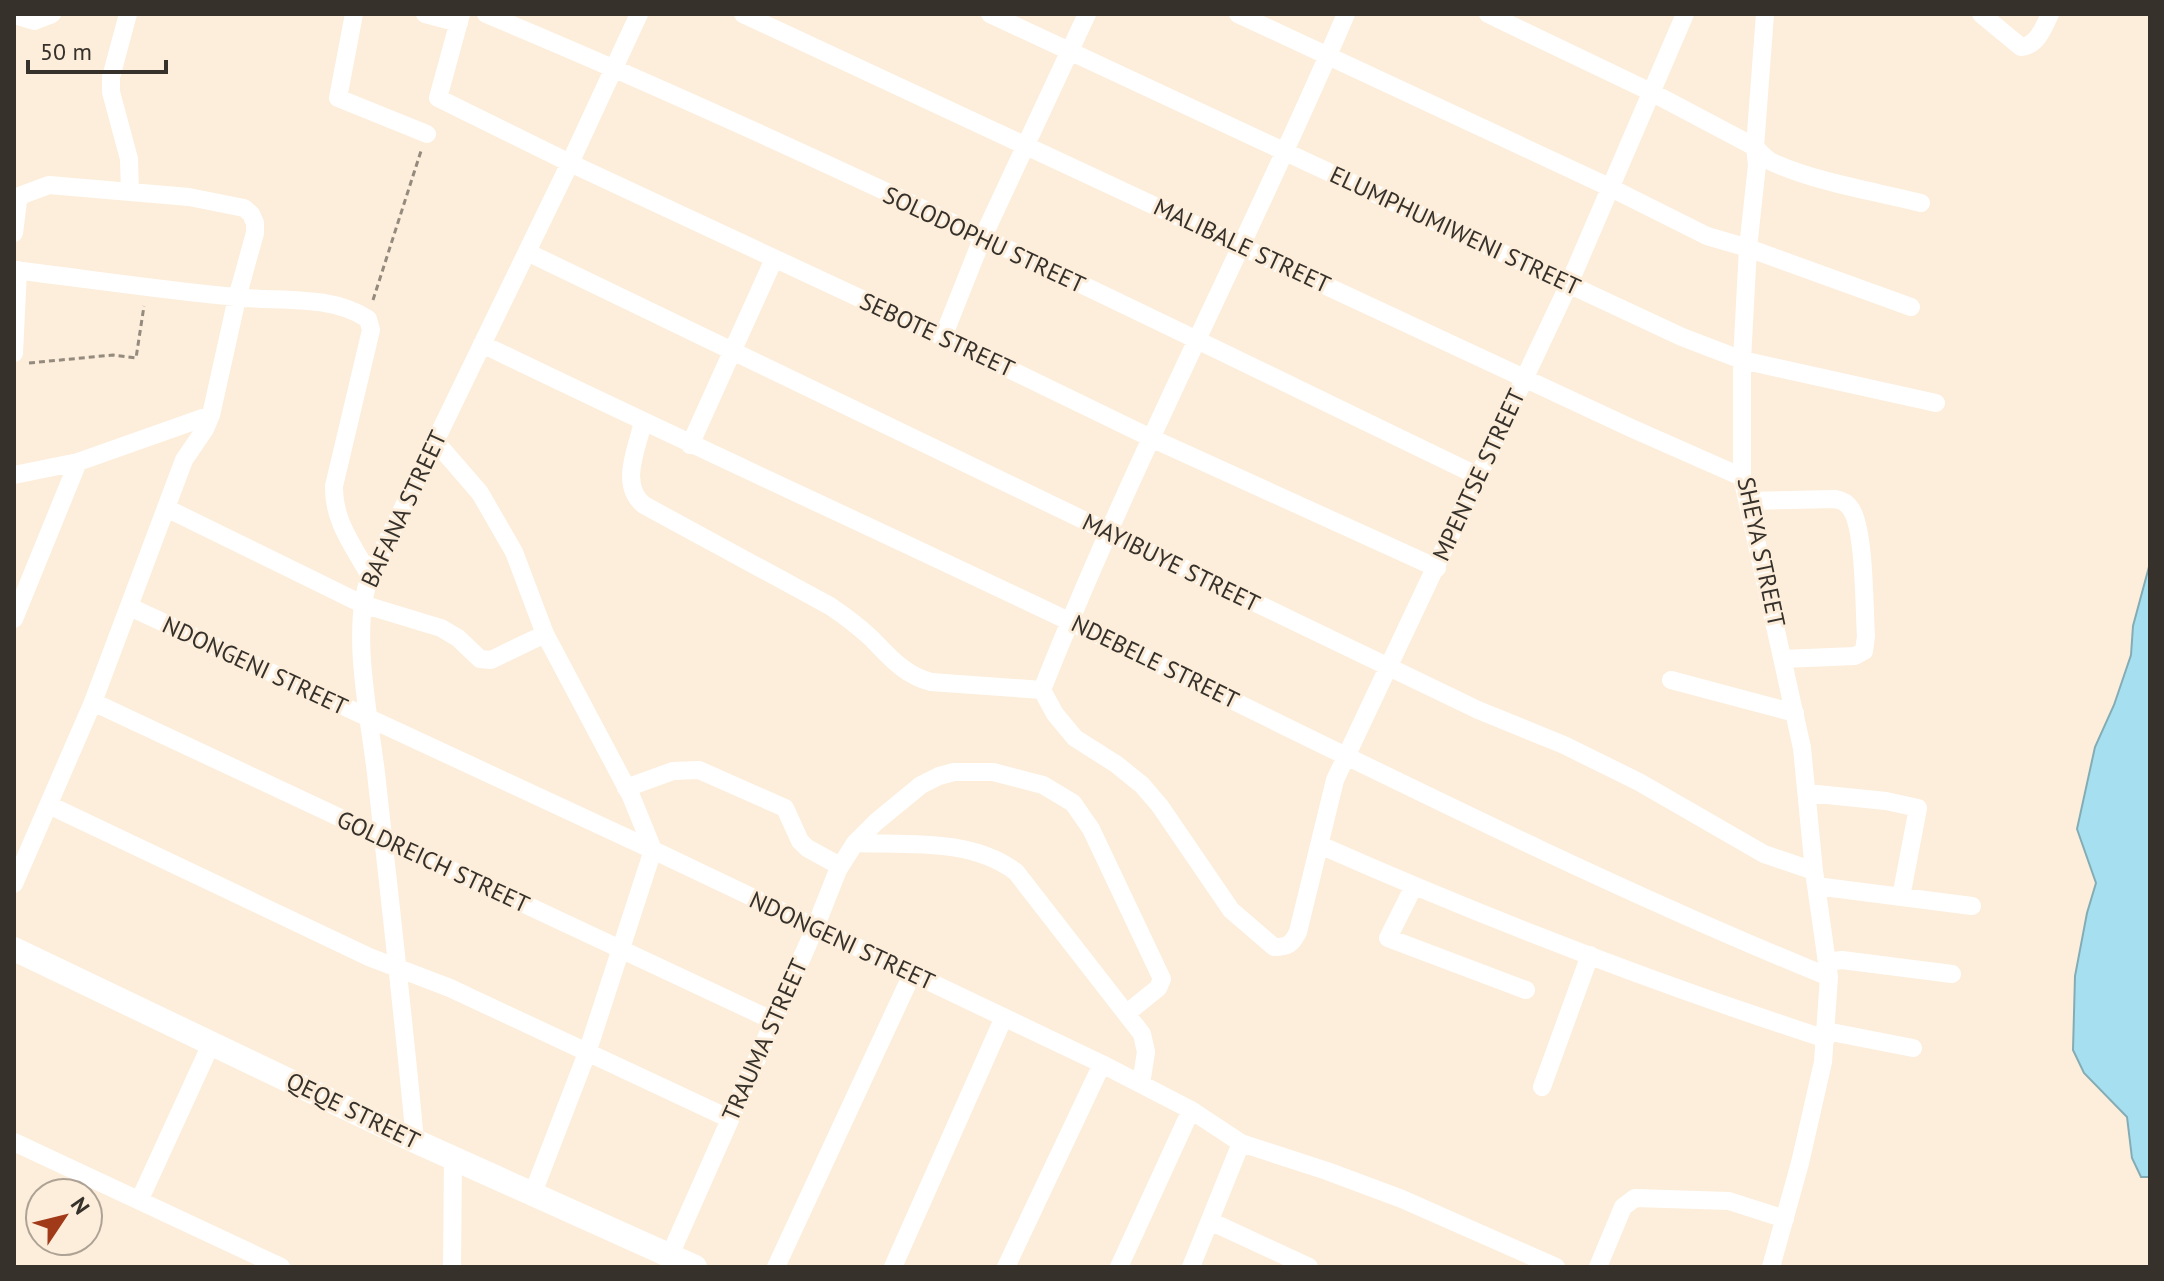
<svg xmlns="http://www.w3.org/2000/svg" width="2164" height="1281" viewBox="0 0 2164 1281" font-family="'PT Sans',sans-serif">
<rect width="100%" height="100%" fill="#fdeedb"/>
<!-- water -->
<path fill="#a6e0f0" stroke="#84acb5" stroke-width="2" d="M2150,563V1177H2141L2132,1158L2127,1117L2084,1073L2073,1050L2075,976L2087,913L2096,883L2077,829L2095,747L2114,705L2131,655L2133,626Z"/>
<g fill="none" stroke-linecap="round" stroke-linejoin="round">
<!-- path -->
<path stroke="#948a7d" stroke-width="3" stroke-dasharray="6 4" stroke-linecap="butt" d="M373,300L421,151
M29,363L113,355L136,358L144,306"/>
<!-- minor -->
<path stroke="#fff" stroke-width="18" d="M128,14L111,77V92L129,159L130,192
M354,14L338,98L427,134
M425,14L459,23
M461,14L438,98L570,163L943,337L1151,438L1437,568
M486,14C822,154 1150,318 1478,476
M743,14L1631,428L1742,477
M990,14L1682,337L1742,360L1936,403
M1238,14L1609,187L1707,236L1748,248L1911,307
M1488,14L1651,92L1755,147C1761,153 1766,160 1774,163C1820,183 1873,191 1921,203
M1765,14L1755,147L1757,165L1748,248L1742,360V477L1802,748L1814,871L1829,977L1823,1062L1800,1163L1771,1267
M1981,14L2021,47C2037,46 2044,27 2050,14
M14,15L34,21L52,14
M14,233L18,201L22,195L49,185L189,197L244,208L251,214L255,223V233L237,298L211,415L205,429L184,460L93,702L14,884
M527,252L1478,710L1564,745L1639,782L1764,854L1814,871
M14,270C88,279 161,290 235,297C277,302 330,294 368,319L371,330L334,486C333,521 354,547 370,576
M943,337L982,239L1087,14
M482,344C698,449 916,547 1131,651C1362,763 1591,880 1829,977
M14,353L18,270
M643,422C637,449 619,485 644,505L830,606C845,616 858,626 871,638C890,657 904,675 931,682L1042,690
M435,441L480,493L514,552L545,634L631,796L653,850L587,1053L533,1193
M690,445L774,259
M14,475L78,462L211,415
M1748,501L1835,499C1842,500 1847,503 1851,509C1865,530 1864,608 1866,636L1864,651L1855,656L1783,659
M166,508L362,604L441,628L458,638L480,659L491,660L545,634
M130,607L653,850L1102,1064L1191,1110L1241,1143L1327,1171L1402,1199L1556,1267
M14,619L78,462
M1671,680L1795,713
M1042,690L1055,714L1075,738L1116,764L1142,785L1160,806L1231,910L1274,947C1288,947 1292,944 1298,932L1335,780L1569,284L1685,14
M1042,690C1133,460 1249,241 1346,14
M93,702L774,1021
M626,788L673,771L699,770L785,808L800,841L807,848L840,866
M1807,793L1886,801L1918,808L1901,897
M49,805L369,957L450,988L730,1119
M855,843C908,845 971,838 1016,872L1142,1034L1146,1052L1141,1084
M1320,845C1485,918 1654,983 1826,1039
M1414,886L1388,938L1526,990
M1816,886L1972,906
M1827,962L1842,960L1952,974
M1826,1031L1913,1048
M1542,1087L1590,955
M415,1141C404,1021 390,902 377,782C371,723 349,632 370,576L570,163L639,14
M14,1142L281,1267
M140,1199L212,1042
M1212,1222L1309,1267
M670,1255L815,928L838,870L855,843L876,822L921,785L939,776L954,772H993L1043,785L1073,803L1091,829L1162,979L1158,988L1127,1013
M452,1267L453,1157
M776,1267L912,974
M893,1267L1004,1017
M1006,1267L1102,1064
M1119,1267L1191,1110
M1191,1267L1241,1143
M1598,1267L1623,1207L1635,1198L1729,1201L1785,1219"/>
<!-- tertiary -->
<path stroke="#fff" stroke-width="24" d="M14,949L415,1141L695,1267"/>
</g>
<g text-anchor="middle" stroke-width="6" stroke-linejoin="round" paint-order="stroke">
<!-- street labels -->
<g font-size="24" fill="#36312a" stroke="#fdeedb">
<text transform="translate(1455 231) rotate(25)" y="8">ELUMPHUMIWENI STREET</text>
<text transform="translate(984 240) rotate(25)" y="8">SOLODOPHU STREET</text>
<text transform="translate(1242 246) rotate(25)" y="8">MALIBALE STREET</text>
<text transform="translate(937 335) rotate(25)" y="8">SEBOTE STREET</text>
<text transform="translate(1479 475) rotate(-65)" y="8">MPENTSE STREET</text>
<text transform="translate(404 509) rotate(-65)" y="8">BAFANA STREET</text>
<text transform="translate(1761 552) rotate(78)" y="8">SHEYA STREET</text>
<text transform="translate(1171 563) rotate(26)" y="8">MAYIBUYE STREET</text>
<text transform="translate(1155 662) rotate(26)" y="8">NDEBELE STREET</text>
<text transform="translate(255 666) rotate(25)" y="8">NDONGENI STREET</text>
<text transform="translate(433 862) rotate(25)" y="8">GOLDREICH STREET</text>
<text transform="translate(842 941) rotate(25)" y="8">NDONGENI STREET</text>
<text transform="translate(765 1040) rotate(-66)" y="8">TRAUMA STREET</text>
<text transform="translate(353 1111) rotate(26)" y="8">QEQE STREET</text>
</g>
</g>
<!-- border -->
<rect width="2164" height="1281" fill="none" stroke="#36312a" stroke-width="32"/>
<!-- north arrow -->
<g transform="translate(64 1217) rotate(55)"><circle r="38" fill="#fdeedb" stroke="#ada294" stroke-width="2"/>
<path d="M0-6L14 30L0 20L-14 30Z" fill="#a13a19"/>
<text y="-12" font-size="22" font-weight="bold" text-anchor="middle" fill="#36312a">N</text>
</g>
<!-- scale -->
<path d="M28 60v12h138v-12" fill="none" stroke="#36312a" stroke-width="4"/>
<text x="40" y="60" font-size="24" fill="#36312a" stroke="#fdeedb" stroke-width="6" paint-order="stroke">50 m</text>
</svg>
